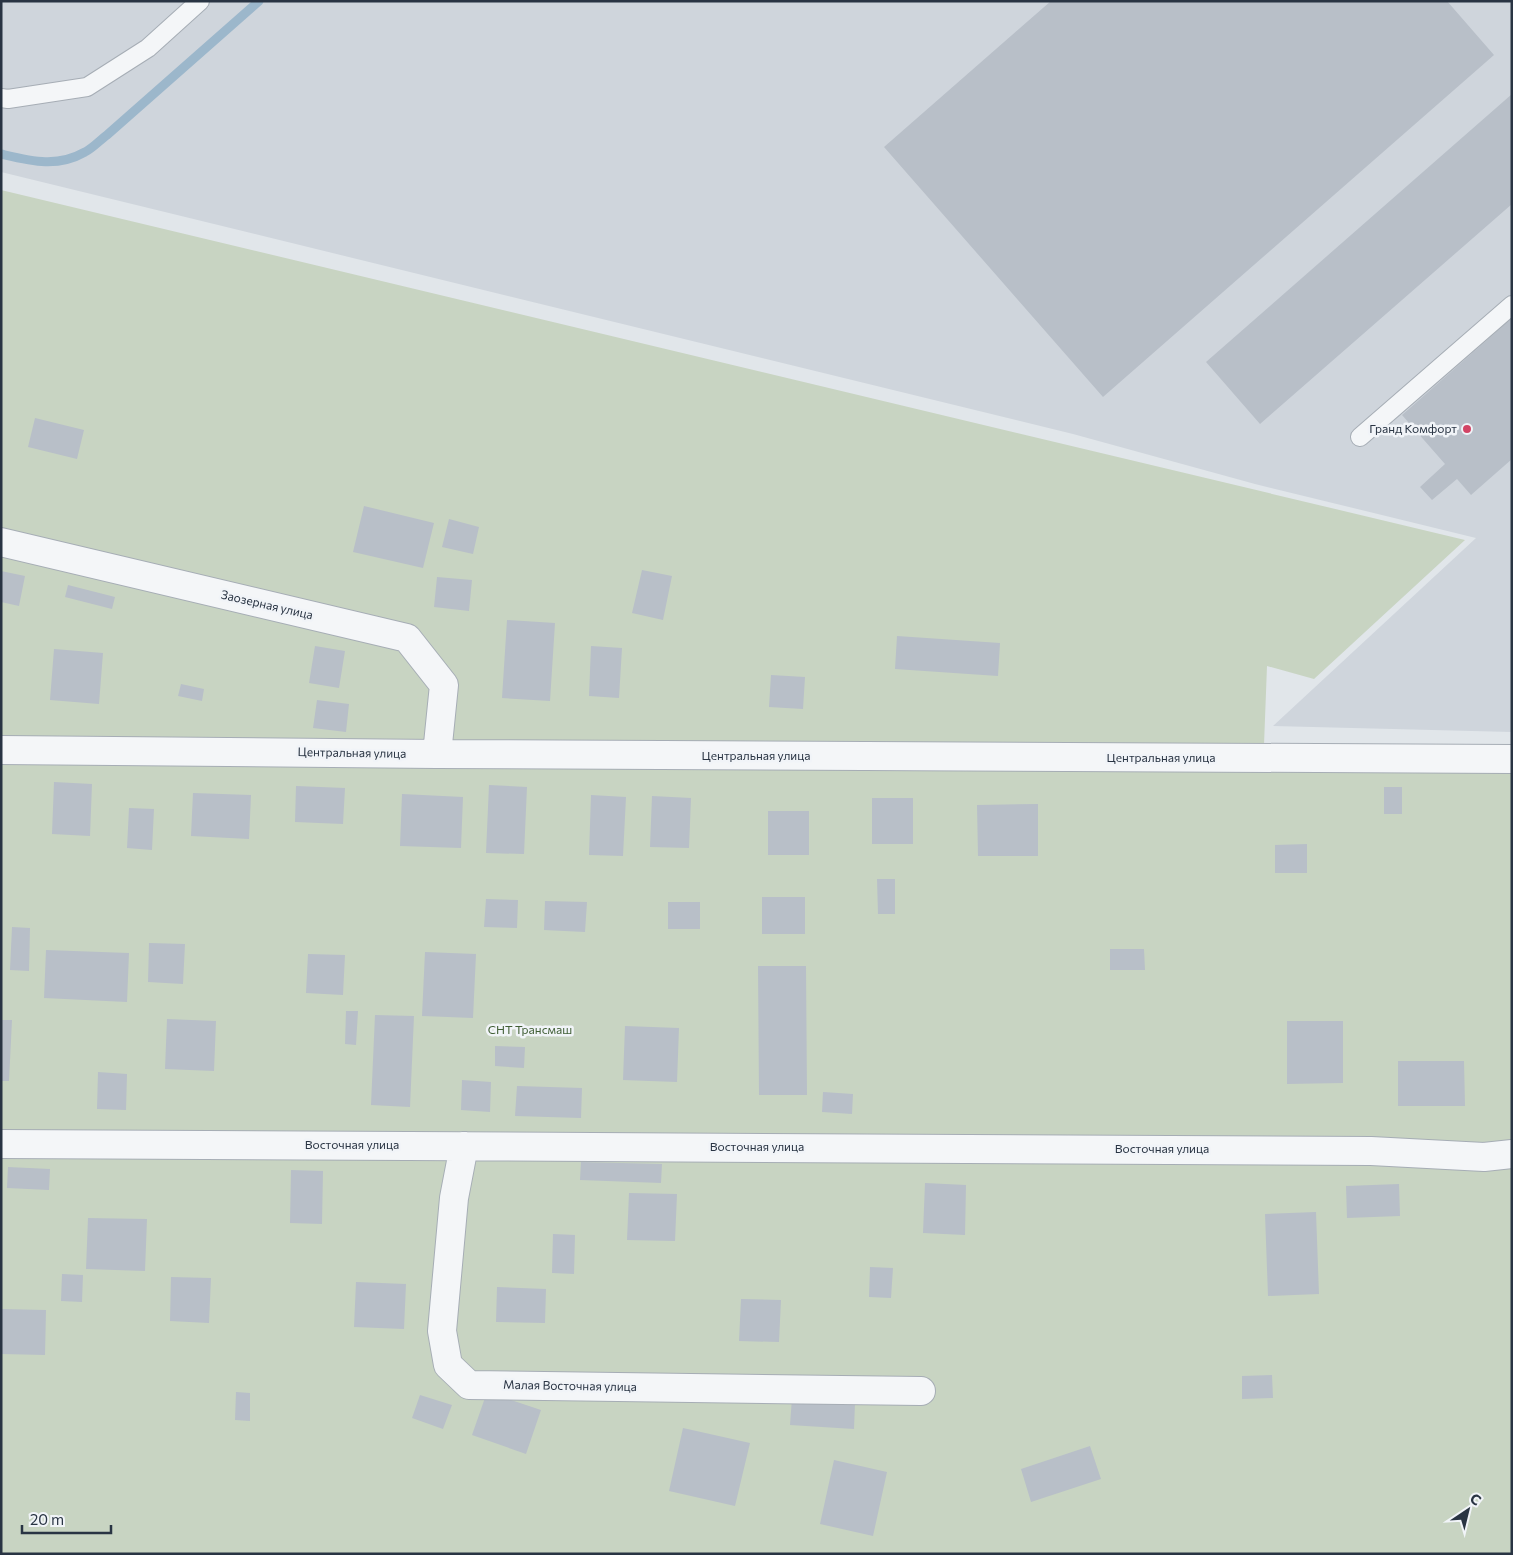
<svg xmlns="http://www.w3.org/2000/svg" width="1513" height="1555" viewBox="0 0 1513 1555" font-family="Commissioner,sans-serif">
<rect width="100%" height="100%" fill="#e1e6ea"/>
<!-- built -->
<path fill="#cfd5dc" d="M1,1H1512V732L1273,726L1476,538L1255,484L1073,434L1,172Z"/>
<!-- green -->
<path fill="#c8d4c2" d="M1,190L1465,540L1314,679L1267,666L1264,745L1512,749V1554H1Z"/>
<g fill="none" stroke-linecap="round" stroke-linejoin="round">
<!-- stream -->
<path stroke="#9cb7cb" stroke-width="9" d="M1,154C31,161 57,168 85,152C93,148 100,140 107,135L259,1"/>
</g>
<!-- building -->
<path fill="#b8bfc8" d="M1051,1H1447L1494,55L1103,397L884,147Z
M1512,94V204L1260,424L1206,362Z
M1512,318V459L1471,495L1457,479L1432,500L1420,487L1445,464L1402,415Z
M35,418L84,430L77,459L28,447Z
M364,506L434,523L423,568L353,552Z
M449,519L479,527L473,554L442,547Z
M642,570L672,576L663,620L632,613Z
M1,571L25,576L19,606L1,602Z
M437,577L472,580L469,611L434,607Z
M68,585L115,597L112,609L65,597Z
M507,620L555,623L550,701L502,698Z
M897,636L1000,643L998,676L895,669Z
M315,646L345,651L339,688L309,683Z
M591,646L622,648L619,698L589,696Z
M54,649L103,653L99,704L50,700Z
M771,675L805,677L803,709L769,707Z
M181,684L204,689L202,701L178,696Z
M317,700L349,704L346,732L313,728Z
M54,782L92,784L90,836L52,834Z
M489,785L527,787L524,854L486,853Z
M296,786L345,788L343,824L295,822Z
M1384,787H1402V814H1384Z
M193,793L251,795L249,839L191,836Z
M402,794L463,797L461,848L400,846Z
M591,795L626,797L623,856L589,855Z
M652,796L691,798L689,848L650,847Z
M872,798H913V844H872Z
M1038,804V856H978L977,805Z
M129,808L154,809L152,850L127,848Z
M768,811H809V855H768Z
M1307,844V873H1275V845Z
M877,879H895V914H878Z
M762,897H805V934H762Z
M486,899L518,900L517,928L484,927Z
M545,901L587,902L585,932L544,930Z
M668,902H700V929H668Z
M12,927L30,928L29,971L10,970Z
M149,943L185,944L183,984L148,982Z
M1110,949H1144L1145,970H1110Z
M46,950L129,953L127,1002L44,998Z
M425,952L476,954L473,1018L422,1016Z
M308,954L345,955L343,995L306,993Z
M758,966H806L807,1095H759Z
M346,1011H358L356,1045L345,1044Z
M375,1015L414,1016L410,1107L371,1105Z
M167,1019L216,1021L214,1071L165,1069Z
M1,1020H12L9,1081H1Z
M1287,1021H1343V1083L1287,1084Z
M625,1026L679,1028L677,1082L623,1080Z
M495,1046L525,1047L524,1068L495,1066Z
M1398,1061H1464L1465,1106H1398Z
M98,1072L127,1074L126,1110L97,1109Z
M462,1080L491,1082L490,1112L461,1110Z
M517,1086L582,1088L581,1118L515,1116Z
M823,1092L853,1094L852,1114L822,1112Z
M581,1162L662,1164L661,1183L580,1180Z
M8,1167L50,1169L49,1190L7,1188Z
M291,1170L323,1171L322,1224L290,1223Z
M925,1183L966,1185L965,1235L923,1233Z
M1399,1184L1400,1216L1347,1218L1346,1186Z
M629,1193L677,1194L675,1241L627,1240Z
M1316,1212L1319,1294L1268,1296L1265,1214Z
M88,1218L147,1219L145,1271L86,1269Z
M553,1234L575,1235L574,1274L552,1273Z
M870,1267L893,1268L891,1298L869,1297Z
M62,1274L83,1275L82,1302L61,1301Z
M171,1277L211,1278L209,1323L170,1321Z
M356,1282L406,1284L404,1329L354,1327Z
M497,1287L546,1289L545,1323L496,1322Z
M741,1299L781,1300L779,1342L739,1341Z
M1,1309L46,1310L45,1355L1,1354Z
M1272,1375L1273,1398L1242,1399V1376Z
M236,1392L250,1393V1421L235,1420Z
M487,1392L541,1410L526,1454L472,1435Z
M420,1395L452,1405L443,1429L412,1418Z
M792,1398L855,1403L854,1429L790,1425Z
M683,1428L750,1443L735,1506L669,1491Z
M1090,1446L1101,1479L1031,1502L1021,1469Z
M834,1460L887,1472L873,1536L820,1524Z"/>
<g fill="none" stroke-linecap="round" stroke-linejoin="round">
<!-- service casing -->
<g stroke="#a6adb5" stroke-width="20">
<path id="service" d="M1,98L8,99L87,87L148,48L200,1
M1360,437L1512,305"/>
</g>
<!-- minor casing -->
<g stroke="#a6adb5" stroke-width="30">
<path id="minor" d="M1,542L407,638L444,685L437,754
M1,750L437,754L1512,759
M1,1144L1371,1151L1484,1157L1512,1154
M464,1146L454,1198L442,1331L448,1365L469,1385L921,1391"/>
</g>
<!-- service -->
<use href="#service" stroke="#f4f6f8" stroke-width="18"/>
<!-- minor -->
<use href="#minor" stroke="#f4f6f8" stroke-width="28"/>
</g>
<!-- markers -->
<circle fill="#d24465" stroke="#f1f4f8" stroke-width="2" cx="1467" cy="429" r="5"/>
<g text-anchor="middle" stroke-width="5" stroke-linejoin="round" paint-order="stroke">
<!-- poi labels -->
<g font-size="12" fill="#293443" stroke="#f1f4f8" text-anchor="end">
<text x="1457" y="433">Гранд Комфорт</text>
</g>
<!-- street labels -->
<g font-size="12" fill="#293443" stroke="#f1f4f8">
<text transform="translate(267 605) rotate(13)" y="4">Заозерная улица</text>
<text transform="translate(352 753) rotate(1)" y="4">Центральная улица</text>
<text x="756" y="760">Центральная улица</text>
<text x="1161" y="762">Центральная улица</text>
<text x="352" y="1149">Восточная улица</text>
<text x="757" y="1151">Восточная улица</text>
<text x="1162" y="1153">Восточная улица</text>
<text transform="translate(570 1386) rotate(1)" y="4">Малая Восточная улица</text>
</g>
<!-- park labels -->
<g font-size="12" fill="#415f36" stroke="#f1f4f8">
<text x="530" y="1034">СНТ Трансмаш</text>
</g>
</g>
<!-- border -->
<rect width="1513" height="1555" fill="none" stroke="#293443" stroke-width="5"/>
<!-- north arrow -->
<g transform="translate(1468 1510) rotate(35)" stroke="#f1f4f8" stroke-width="4" paint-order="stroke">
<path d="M0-4L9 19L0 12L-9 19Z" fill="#293443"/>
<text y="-8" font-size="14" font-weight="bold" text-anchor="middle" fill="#293443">С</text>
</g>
<!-- scale -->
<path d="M22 1525v8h89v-8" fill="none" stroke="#293443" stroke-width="2.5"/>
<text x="30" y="1525" font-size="15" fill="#293443" stroke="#f1f4f8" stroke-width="4" paint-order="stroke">20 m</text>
</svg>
